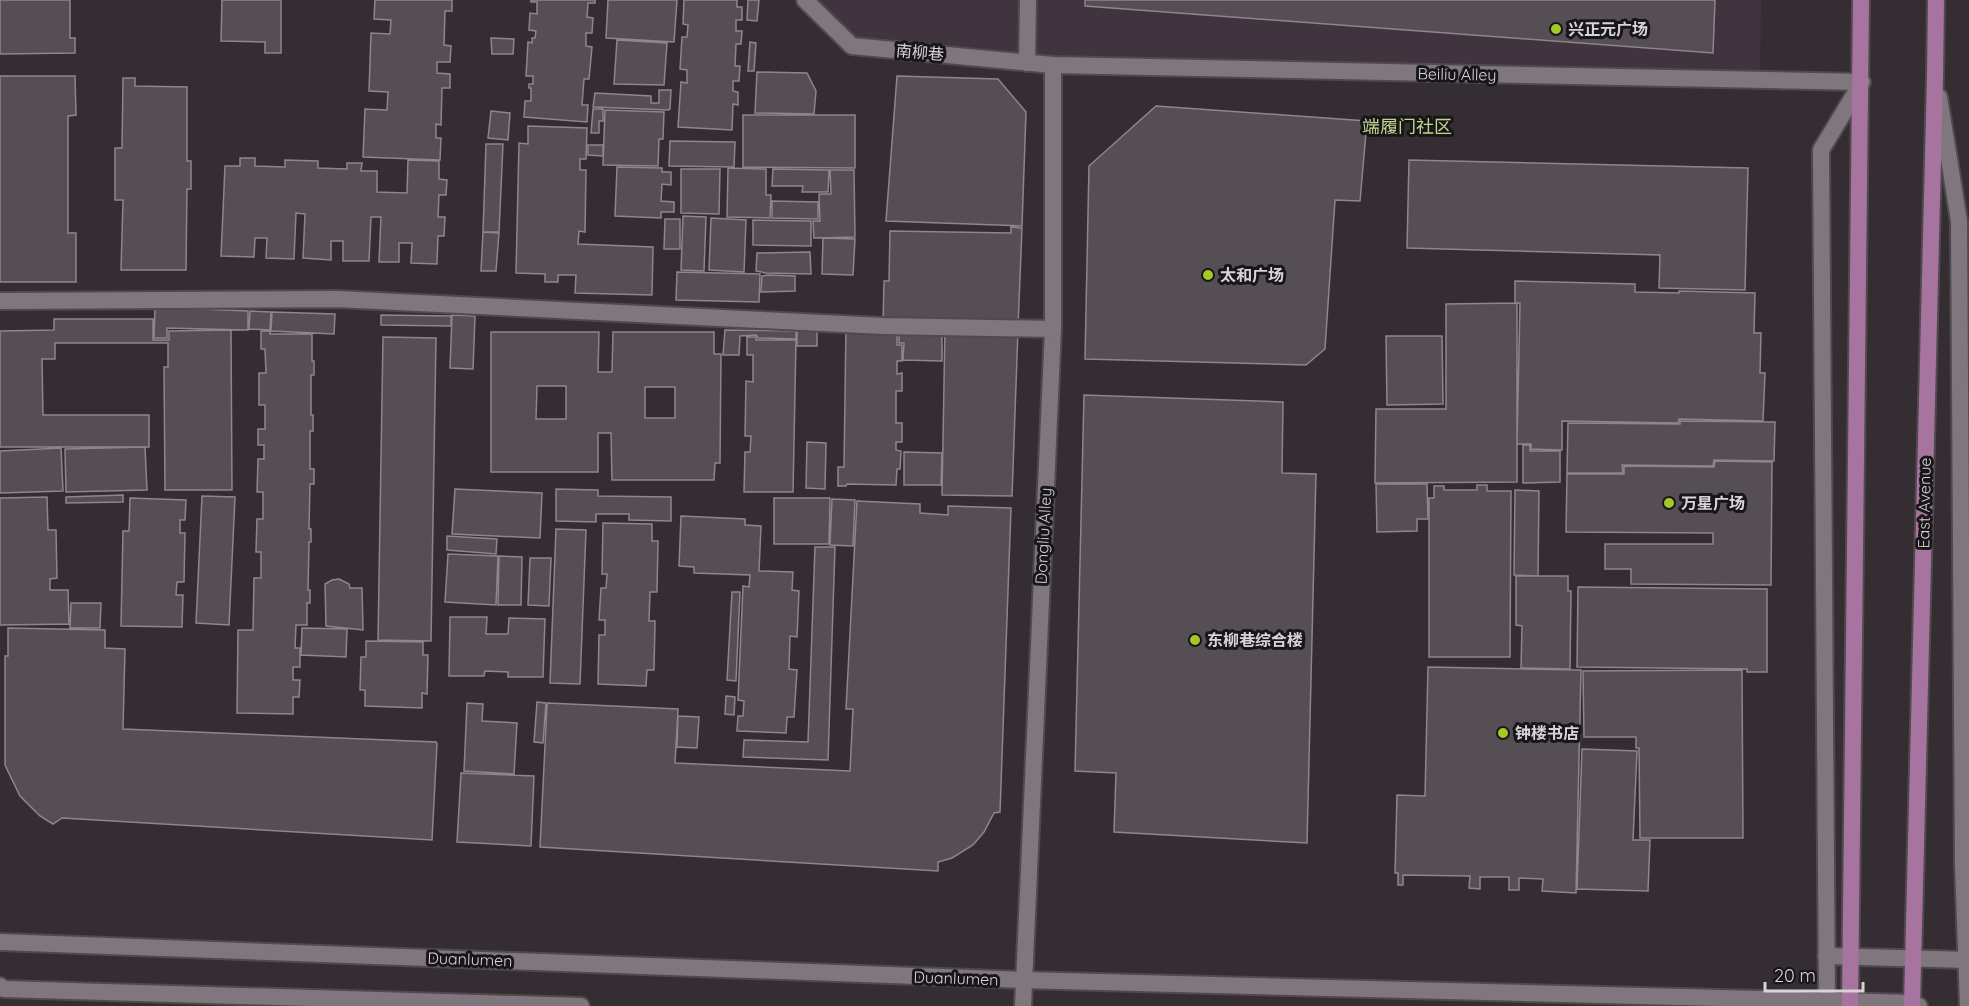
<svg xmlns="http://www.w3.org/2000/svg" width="1969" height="1006" viewBox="0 0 1969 1006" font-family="Quicksand,'Noto Sans SC',sans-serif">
<rect width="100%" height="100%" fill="#342d32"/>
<!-- built -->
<path fill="#40343e" d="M805,0H1761L1760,81L1053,65L852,46Z"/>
<!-- building -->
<path fill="#554e54" stroke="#8e868c" stroke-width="1.5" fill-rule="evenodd" d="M0,0H70V38H75V53L0,54Z
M222,0H281V53H265V42L221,41Z
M375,0H452V11H445L444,45L451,46L450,62H437V73L450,74V88H442L441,125L436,124V138H441L440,160L363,157L365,109L387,110L388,92L369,91L371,33L390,34L391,20L374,19Z
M531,0H595V3H588L587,17L593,18L592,33H586V46L592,47L589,79H584L582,105H588L587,122L524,117L525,101H531V88H529V84H533V76H526L528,42L532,43V38H535L536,31L529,30L530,13L537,14V2H531Z
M608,0H677L674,42L606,38Z
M684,0H737V7H742V20H736V31H742L741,44H736L735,66H740L739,81H733V91L738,92V105L733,104L732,130L678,127L681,82L687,83V70L680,69L682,37H687L688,25L683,24Z
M748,0H759L757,21L747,20Z
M1085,0H1715L1713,53L1085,6Z
M491,38L514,39L513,54H492Z
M617,40L667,43L664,85L614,84Z
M750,42L756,43L754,71H748Z
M757,72L807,73L816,91L814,114L755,113Z
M0,76H75L76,115L68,116V233H76V282H0Z
M897,76L998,79L1026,112L1022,226L886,221Z
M123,78H135V86L187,87V161H191V189H187L186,270H121L123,200H115V148H122Z
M659,90H671L670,109L668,110L593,107L595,93L651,96V103H659Z
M1156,106L1367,121L1360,201L1335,200L1325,349L1306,365L1085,359L1089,166Z
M593,109H603V121H599V133H591Z
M605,110L664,112L663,139H659L658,166L603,165Z
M491,111L510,113L508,140L488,138Z
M743,115H855V168L743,167Z
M528,126L587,128L586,159H580V170H586L585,232L579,231L578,244L653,247L652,295L575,293L576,275H558V282H545V274L516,273L519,143L528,144Z
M670,141L735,142L734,167L669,166Z
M486,144H503L499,232H483Z
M588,145H603V156L588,155Z
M240,158H255V166L285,167V160L318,161V168L347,169V163H362L361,171H377V192L407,193L408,160L439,161V179L447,180L446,195H439L438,217H445L444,236H438L437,264L411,263L412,243H399V262H379L381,217H371L369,261H343V241H331V260L303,258L305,214L296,213L294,259L266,258L267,238H255L254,257L221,256L225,166H240Z
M1409,160L1748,168L1745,290L1659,288L1660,255L1407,248Z
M617,167L662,168V172H671V185L662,184L661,201L674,202V212H661V218L615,216Z
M728,168L766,169V195H771L770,218L727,217Z
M681,169H720L719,214L681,213Z
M773,169L829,170L828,192H802L803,186H772Z
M830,170H854L855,237L814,238L813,221H820L819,194H831Z
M772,201L818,202V219L772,218Z
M683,216L706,217L704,271L681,270Z
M711,218L746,220L744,272L709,270Z
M665,219H680V249H664Z
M753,220L811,221V246L753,245Z
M1011,227L1022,228L1018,327L883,325L884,281H889L890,231L1011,233Z
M483,232L499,233L496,271H481Z
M823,238L855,239L853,275L822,274Z
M810,252L811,274L766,273L756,271L757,253Z
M677,272L760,274L759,302L676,300Z
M768,275L795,276V291L761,292L762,276Z
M1515,281L1635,284V292L1679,293V291L1755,293L1754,333H1761L1760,373H1765L1763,421L1679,419L1678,423L1562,421V450L1531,449V444H1517L1520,303H1515Z
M1517,303V482L1375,483L1376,409H1446V304Z
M155,307L248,311V330L167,328V338H154Z
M250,311L271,312L270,330L249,329Z
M272,312L335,314L334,334L271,331Z
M381,315L451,316V326L381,325Z
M452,315L475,316L473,369L450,368Z
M54,319H153V340H169V331L231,330L232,490H165L164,367H168V343H55V359H42L43,415H149V447H0V331L54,330Z
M797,325L817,326V346H797Z
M846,326L897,327V345H902V361H897V374L902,373V391H896V423H902V442H896V450L901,451L900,469H897L896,485L847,484L846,486H838V467H844Z
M899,327L942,328V361L903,360L904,343H899Z
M945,328L1018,329L1012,496L942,495Z
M725,330L796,331V339L758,338L756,335L740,336L739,355H723Z
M261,331H270V334H312V361H314V375H311V415H313V431H310V469H314V484H310L309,529H311V542H309L308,590H310V603H307V625H296L295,648H300V667H293V680H300L299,697H293V714L237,713L238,630H253L254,578H261V552H256L257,519H263V492H257L258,459H264V445H258V429H265V405H259V373H266L265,349H261Z
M491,332H599L598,372H612L613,332H714V354H721L720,463H715L714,480H612L611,433H598V472H491ZM537,386H566V419H536ZM645,387H675V418H645Z
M1386,336H1442L1443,404L1387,405Z
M383,337L436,338L431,641L378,640Z
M747,337H756V340H796L793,492H744L745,452H750L751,436H745L746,381L753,382V355H747Z
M1084,395L1283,402L1282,473L1316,474L1307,843L1114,832L1116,773L1075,771Z
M1680,421L1775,422L1774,461L1714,460L1713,466L1622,465L1623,473H1567L1568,423L1680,424Z
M807,442L826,443L825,489L806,488Z
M1523,445H1530V451H1560V482L1523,483Z
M145,447L147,490L66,492L65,449Z
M61,448L63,491L0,493V451Z
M904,452L942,453L941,485H904Z
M1715,461L1772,462L1771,585L1631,584V569H1605V544H1713V533L1566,532L1567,474H1624V466L1714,467Z
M1376,484H1427L1428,519H1417V531L1377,532Z
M1477,485H1487V491H1511L1510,657H1429V498H1434V486H1444V490H1477Z
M455,489L542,493L540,538L452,534Z
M556,489L598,490V496L671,497V521L629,520V514H596V522L556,521Z
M1515,490L1539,491L1538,576L1514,575Z
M123,495V502L66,503V497Z
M202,496L235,497L229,625L196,623Z
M47,497L48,530H56L57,578L50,579V590H68L69,624L0,625V498Z
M130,498L186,500L185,520H180V533H185L184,582H177L176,595H183L182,627L121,626L123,531H129Z
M774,498H830L829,544H774Z
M832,499L855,500L853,546L830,545Z
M857,501L920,504V513L948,515V506L1011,508L1000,812L994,813L984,832L973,845L952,858L938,862V871L540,847L547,705L548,703L678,709L675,763L850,771L853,709H846Z
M681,516L745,519V525L761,526L759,571L793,572L792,590L799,591L797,637L790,636L789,669L797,670L794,717H787L786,733L737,731L738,716H743L744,701L738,700L743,586L749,587L750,575L694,573V567L679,566Z
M603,523L652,524V541H658L657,592H650L649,621H655L654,670H647L646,686L598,684L599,635H605V620H599L601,588H606L607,574H602Z
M556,529L586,530L580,684L550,683Z
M447,536L497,539L496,554L447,550Z
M815,547H835L828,760L743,757L744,740L808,742Z
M448,554L498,556L496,605L445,602Z
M499,556L522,557L521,605H498Z
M530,558H551L549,606L528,605Z
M1516,576H1568V591H1571L1570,669L1521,668L1522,626L1516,625Z
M339,579L349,584L350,588H362L363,630L326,626L325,584L332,580Z
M1578,587L1767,589V672H1747V669L1577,667Z
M732,592H740L736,681L727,680Z
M71,603H101L100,628H70Z
M450,617H487L486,634H508L509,618L545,619L543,677H508V672L485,671L484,676H449Z
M8,628L105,630V648L125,649L123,729L436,742L437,744L432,840L62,818L53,824L40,816L20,796L5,765V656H8Z
M302,628L347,629L346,657L301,655Z
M366,641L423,642V655H428L427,694L422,693V708L365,706V690H360L361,657H366Z
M1428,667L1581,670L1576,893L1542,891L1543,879L1519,878V890H1509V877H1480V889L1469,888L1470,876L1403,875V885H1398V873H1395L1397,795L1425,796Z
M1742,670L1743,838H1640L1639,748H1636V737H1584L1583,671Z
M726,696L735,697L734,715L725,714Z
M537,702L546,703L543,743L534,742Z
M467,703L483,704L482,721L517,723L514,774L464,771Z
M678,716L699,717L697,748L677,747Z
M1582,749L1637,751L1633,840H1650L1648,891L1577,889Z
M461,773L534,776L531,846L457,842Z"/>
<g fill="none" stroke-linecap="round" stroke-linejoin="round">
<!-- pedestrian casing -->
<g stroke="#504a4f" stroke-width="20">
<path id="pedestrian" d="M1027,63L1028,0"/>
</g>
<!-- minor casing -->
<g stroke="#504a4f" stroke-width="20">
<path id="minor" d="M805,0L852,46L1053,65L1862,82
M1939,97L1959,221L1963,864L1968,1006
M0,301L337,299L883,326L1053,329
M1826,956L1969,960
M1023,1006L1053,329V65
M1827,1006L1821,150L1862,82"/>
</g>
<!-- secondary casing -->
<g stroke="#504a4f" stroke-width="20">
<path id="secondary" d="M0,942L1023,980L1912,1003L1919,1006
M0,986L4,989L581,1006"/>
</g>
<!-- primary casing -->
<g stroke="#504a4f" stroke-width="20">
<path id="primary" d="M1850,1006L1861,0
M1912,1006L1935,77L1936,0"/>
</g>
<!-- pedestrian -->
<use href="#pedestrian" stroke="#7f777d" stroke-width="16"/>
<!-- minor -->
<use href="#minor" stroke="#7f777d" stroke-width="16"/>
<!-- secondary -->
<use href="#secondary" stroke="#7f777d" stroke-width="16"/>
<!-- primary -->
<use href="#primary" stroke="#a7739f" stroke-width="16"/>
</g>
<!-- markers -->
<g fill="#a4c825" stroke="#191619" stroke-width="2">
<circle cx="1556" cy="29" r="6"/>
<circle cx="1208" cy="275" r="6"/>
<circle cx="1669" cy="503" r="6"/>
<circle cx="1195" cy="640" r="6"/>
<circle cx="1503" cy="733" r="6"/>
</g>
<g text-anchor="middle" stroke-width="6" stroke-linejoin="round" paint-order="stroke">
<!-- poi labels -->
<g font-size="16" font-weight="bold" fill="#d7d3d6" stroke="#191619" text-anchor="start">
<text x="1568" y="35">兴正元广场</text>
<text x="1220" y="281">太和广场</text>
<text x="1681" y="509">万星广场</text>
<text x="1207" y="646">东柳巷综合楼</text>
<text x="1515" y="739">钟楼书店</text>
</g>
<!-- street labels -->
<g font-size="16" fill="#d7d3d6" stroke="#191619">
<text transform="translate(920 52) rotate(5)" y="6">南柳巷</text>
<text transform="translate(1457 74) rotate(1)" y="6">Beiliu Alley</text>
<text transform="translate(1924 503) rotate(-89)" y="6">East Avenue</text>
<text transform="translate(1043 536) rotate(-87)" y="6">Dongliu Alley</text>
<text transform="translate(470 959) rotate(2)" y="6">Duanlumen</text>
<text transform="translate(956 978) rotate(2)" y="6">Duanlumen</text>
</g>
<!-- neighbourhood labels -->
<g font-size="18" fill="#c0d68c" stroke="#191619">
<text x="1407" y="133">端履门社区</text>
</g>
</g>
<!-- scale -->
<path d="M1765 982v9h98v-9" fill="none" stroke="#d7d3d6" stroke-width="3"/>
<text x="1774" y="982" font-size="18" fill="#d7d3d6" stroke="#191619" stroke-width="4.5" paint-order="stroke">20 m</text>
</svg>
